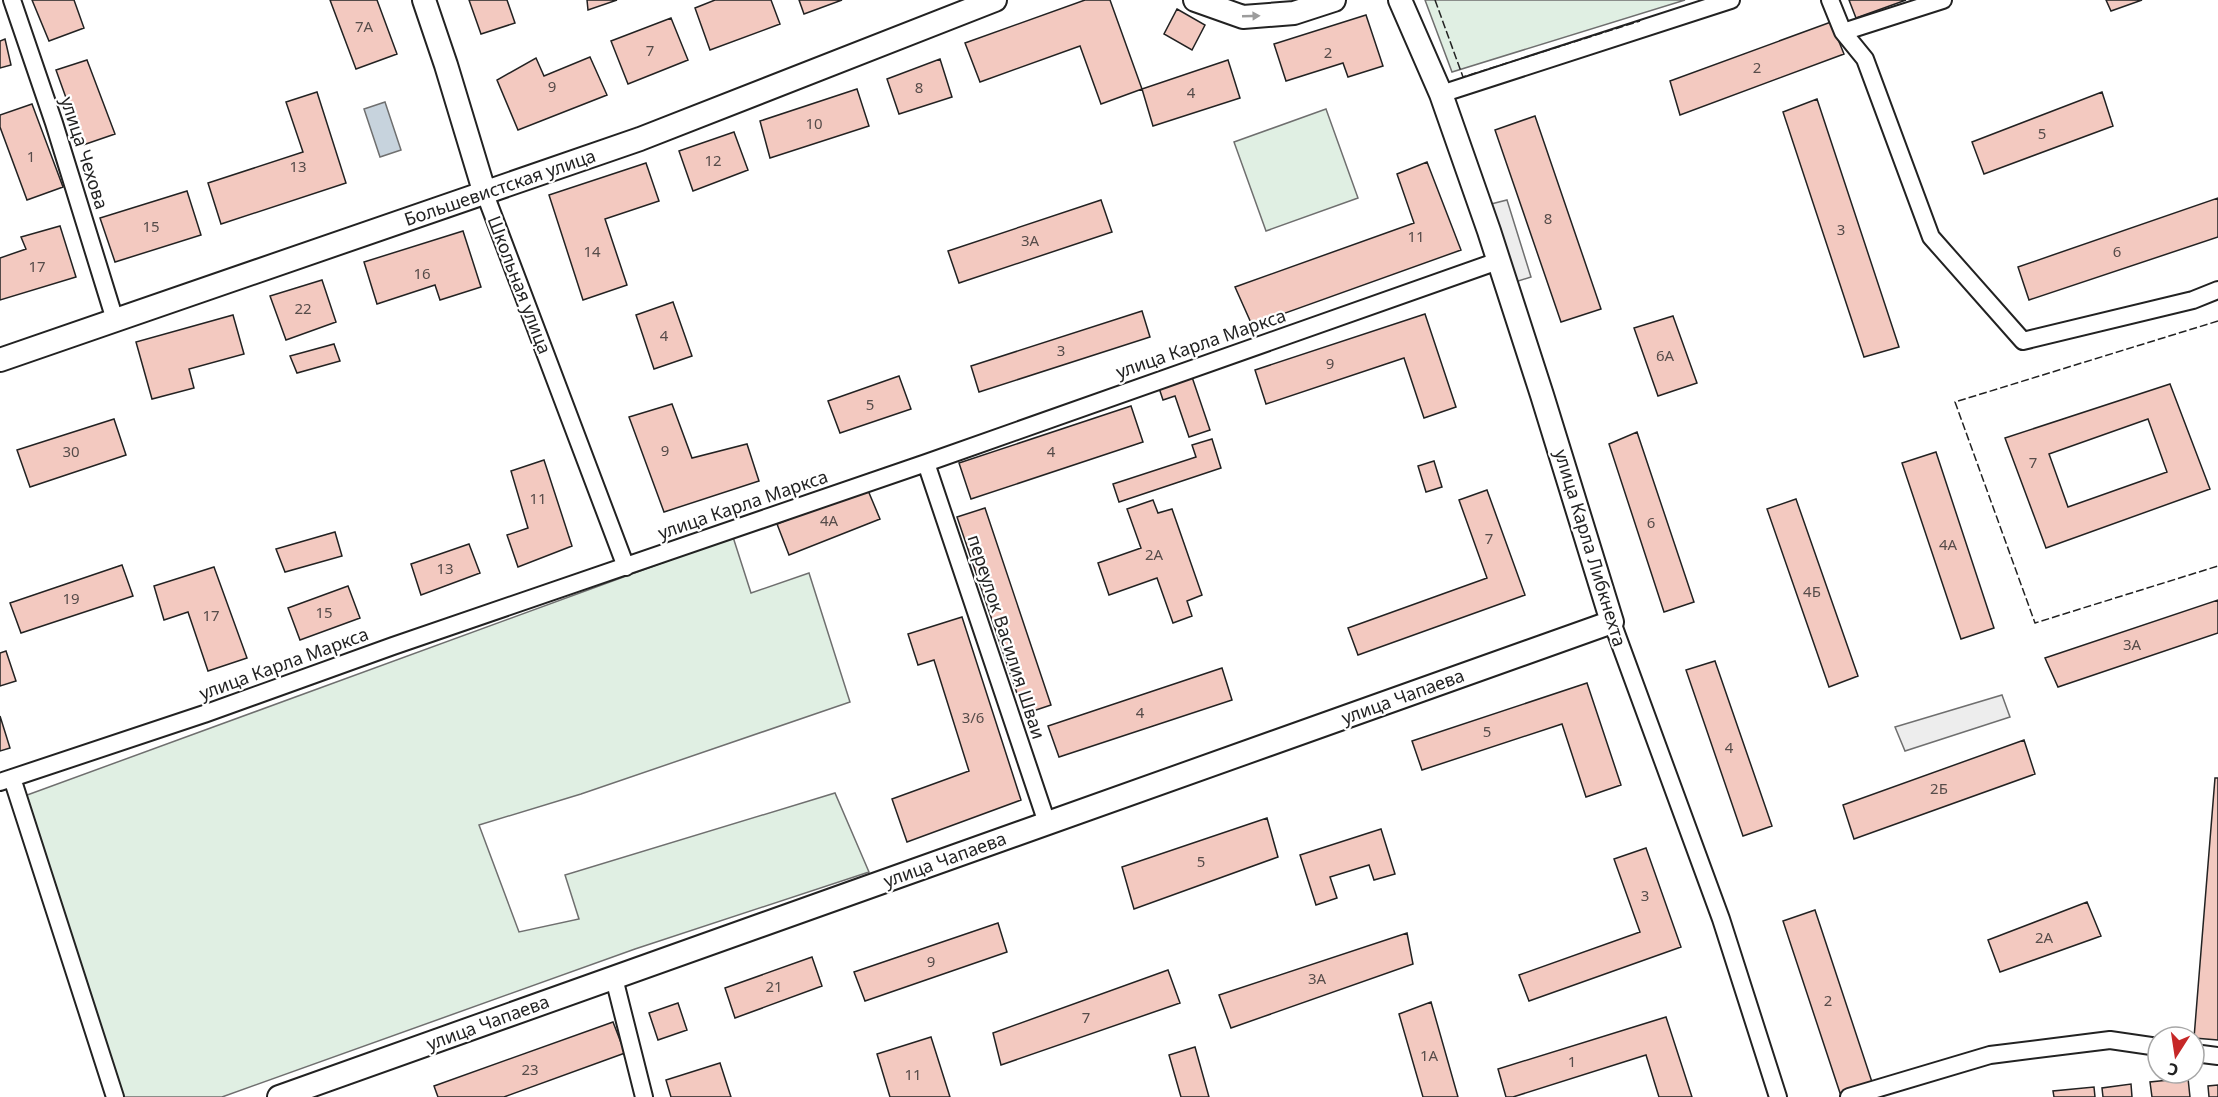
<svg xmlns="http://www.w3.org/2000/svg" width="2218" height="1097" viewBox="0 0 2218 1097" font-family="'Noto Sans',sans-serif">
<rect width="100%" height="100%" fill="#fff"/>
<!-- green -->
<path fill="#e0efe3" stroke="#6f6f6f" stroke-width="1.5" d="M1425,0H1685L1452,72Z
M1326,109L1358,198L1266,231L1234,142Z
M733,537L751,593L809,573L850,702L581,794L479,825L519,932L579,919L565,875L835,793L869,872L635,949L222,1097H124L19,798Z"/>
<!-- parking -->
<path fill="#ededed" stroke="#6f6f6f" stroke-width="1.5" d="M1507,200L1531,277L1512,283L1487,205Z
M2002,695L2010,717L1905,751L1895,727Z"/>
<!-- water -->
<path fill="#c7d3dd" stroke="#6f6f6f" stroke-width="1.5" d="M385,102L401,150L380,157L364,109Z"/>
<!-- building -->
<path fill="#f3c9c0" stroke="#222" stroke-width="1.5" fill-rule="evenodd" d="M32,0H74L84,28L49,41Z
M330,0H377L397,54L356,69Z
M469,0H507L515,23L481,34Z
M587,0H617L588,10Z
M715,0H771L780,24L710,50L695,8Z
M799,0H842L804,14Z
M1085,0H1110L1142,89L1101,104L1080,46L980,82L965,43Z
M1849,0H1906L1856,18Z
M2106,0H2142L2111,11Z
M1177,9L1205,25L1192,50L1164,34Z
M1366,15L1383,66L1348,77L1343,63L1286,81L1274,44Z
M671,18L688,60L628,84L611,41Z
M1831,22L1844,54L1680,115L1670,81Z
M5,39L11,65L0,68V41Z
M590,57L607,95L518,130L497,80L536,58L544,76Z
M940,59L952,97L899,114L887,79Z
M87,60L115,134L83,145L56,70Z
M1228,60L1240,98L1153,126L1142,89Z
M857,89L869,126L770,158L760,121Z
M317,92L346,183L221,224L208,183L303,152L286,102Z
M2102,92L2113,126L1984,174L1972,142Z
M1817,99L1899,347L1864,357L1783,112Z
M32,104L63,187L27,200L0,127V115Z
M1535,116L1601,309L1561,322L1495,130Z
M734,132L748,170L693,191L679,151Z
M1427,162L1461,250L1252,325L1235,287L1414,223L1397,174Z
M646,163L659,201L605,219L627,285L583,300L549,195Z
M187,191L201,235L115,262L100,218Z
M2218,198V237L2029,300L2018,267Z
M1101,200L1112,232L959,283L948,251Z
M60,226L76,277L0,300V258L26,249L21,237Z
M463,231L481,287L440,300L435,285L377,304L364,262Z
M322,280L336,322L286,340L270,296Z
M673,302L692,356L654,369L636,315Z
M1142,311L1150,337L979,392L971,366Z
M1425,314L1456,407L1424,418L1404,358L1266,404L1255,370Z
M233,315L244,354L189,369L194,388L152,399L136,342Z
M1673,316L1697,383L1658,396L1634,328Z
M334,344L340,361L297,373L290,356Z
M899,376L911,409L840,433L828,401Z
M1192,377L1210,430L1189,437L1175,396L1163,400L1159,388Z
M2170,384L2210,489L2046,548L2005,438ZM2148,419L2167,472L2068,507L2049,454Z
M672,404L692,458L747,444L759,481L664,512L629,417Z
M1131,406L1143,442L971,499L959,463Z
M114,419L126,455L30,487L17,450Z
M1637,432L1694,602L1664,612L1609,444Z
M1212,439L1221,468L1119,502L1113,484L1196,457L1192,445Z
M1936,452L1994,628L1961,639L1902,463Z
M544,460L572,546L518,567L507,535L528,528L511,471Z
M1434,461L1442,487L1426,492L1418,466Z
M867,488L880,519L789,555L777,524Z
M1487,490L1525,595L1358,655L1348,628L1487,578L1459,500Z
M1796,499L1858,676L1829,687L1767,509Z
M1153,500L1158,513L1172,509L1202,595L1187,601L1192,616L1173,623L1157,578L1109,595L1098,563L1141,548L1127,509Z
M985,508L1051,705L1024,714L957,517Z
M335,532L342,556L285,572L276,549Z
M469,544L480,573L421,595L411,564Z
M122,565L133,596L21,633L10,603Z
M214,567L247,658L208,671L188,612L164,620L154,586Z
M348,586L360,618L300,640L288,608Z
M2218,600V633L2058,687L2045,658Z
M962,617L1021,800L907,842L892,799L969,771L934,660L918,665L908,634Z
M6,651L16,681L0,686V653Z
M1715,661L1772,826L1743,836L1686,670Z
M1222,668L1232,700L1059,757L1048,726Z
M1587,683L1621,785L1586,797L1562,724L1422,770L1412,741Z
M0,716L10,748L0,751Z
M2024,740L2035,774L1854,839L1843,805Z
M2215,778H2218V1040L2194,1038Z
M1267,818L1278,857L1134,909L1122,867Z
M1381,829L1395,874L1374,880L1369,865L1330,877L1337,898L1316,905L1300,855Z
M1646,848L1681,947L1529,1001L1519,975L1640,932L1614,859Z
M2087,902L2101,936L2000,972L1988,940Z
M1815,910L1872,1082L1840,1093L1783,921Z
M998,923L1007,952L865,1001L854,972Z
M1407,933L1413,964L1231,1028L1219,995Z
M812,957L822,986L735,1018L725,988Z
M1168,970L1180,1003L1001,1065L993,1033Z
M1431,1002L1458,1097H1423L1399,1014Z
M678,1003L687,1030L658,1040L649,1013Z
M1666,1017L1692,1097H1659L1646,1055L1513,1097H1506L1498,1069Z
M613,1022L625,1053L504,1097H438L434,1086Z
M931,1037L950,1097H890L877,1054Z
M1195,1047L1209,1097H1181L1169,1055Z
M720,1063L731,1097H671L666,1080Z
M2188,1078L2190,1097H2152L2150,1082Z
M2131,1084L2132,1097H2103L2102,1088Z
M2218,1085V1097H2209L2208,1086Z
M2094,1087L2095,1097H2054L2053,1091Z"/>
<g fill="none" stroke-linecap="round" stroke-linejoin="round">
<!-- street casing -->
<g stroke="#222" stroke-width="20">
<path id="street" d="M12,0L54,123L115,320
M1830,0L1843,32L1865,59L1931,237L2023,341L2193,300L2218,290
M1843,32L1943,0
M1441,94L1731,0
M485,194L626,567
M926,463L1047,823
M1612,622L1721,919L1778,1097
M12,778L115,1097
M0,782L204,714L393,646L926,463L1498,261
M614,978L644,1097
M2194,1053L2218,1056
M1849,1097L1990,1055L2110,1040L2158,1047"/>
</g>
<!-- secondary casing -->
<g stroke="#222" stroke-width="26">
<path id="secondary" d="M424,0L446,65L485,194
M1195,0L1243,17L1294,13L1334,0
M0,360L640,139L995,0
M279,1097L1612,622L1542,395L1489,231L1441,94L1400,0"/>
</g>
<!-- street -->
<use href="#street" stroke="#fff" stroke-width="16"/>
<!-- secondary -->
<use href="#secondary" stroke="#fff" stroke-width="22"/>
<!-- fence -->
<path stroke="#222" stroke-width="1.5" stroke-dasharray="8 3" stroke-linecap="butt" d="M1435,0L1463,77L1640,21
M2218,321L1955,402L2035,623L2218,566"/>
</g>
<!-- one-way arrows -->
<defs><path id="oneway-solid" d="M-6-.8H1V-3.2L6.5 0L1 3.2V.8H-6Z" transform="scale(1.5)"/></defs>
<use fill="#9c9c9c" href="#oneway-solid" transform="translate(1251 16) rotate(-2)"/>
<g text-anchor="middle" stroke-width="4.5" stroke-linejoin="round" paint-order="stroke">
<!-- number labels -->
<g font-size="15" fill="#564c4a">
<text x="364" y="32">7А</text>
<text x="650" y="56">7</text>
<text x="1328" y="58">2</text>
<text x="1757" y="73">2</text>
<text x="552" y="92">9</text>
<text x="919" y="93">8</text>
<text x="1191" y="98">4</text>
<text x="814" y="129">10</text>
<text x="2042" y="139">5</text>
<text x="31" y="162">1</text>
<text x="713" y="166">12</text>
<text x="298" y="172">13</text>
<text x="1548" y="224">8</text>
<text x="151" y="232">15</text>
<text x="1841" y="235">3</text>
<text x="1416" y="242">11</text>
<text x="1030" y="246">3А</text>
<text x="592" y="257">14</text>
<text x="2117" y="257">6</text>
<text x="37" y="272">17</text>
<text x="422" y="279">16</text>
<text x="303" y="314">22</text>
<text x="664" y="341">4</text>
<text x="1061" y="356">3</text>
<text x="1665" y="361">6А</text>
<text x="1330" y="369">9</text>
<text x="870" y="410">5</text>
<text x="665" y="456">9</text>
<text x="71" y="457">30</text>
<text x="1051" y="457">4</text>
<text x="2033" y="468">7</text>
<text x="538" y="504">11</text>
<text x="829" y="526">4А</text>
<text x="1651" y="528">6</text>
<text x="1489" y="544">7</text>
<text x="1948" y="550">4А</text>
<text x="1154" y="560">2А</text>
<text x="445" y="574">13</text>
<text x="1812" y="597">4Б</text>
<text x="71" y="604">19</text>
<text x="324" y="618">15</text>
<text x="211" y="621">17</text>
<text x="2132" y="650">3А</text>
<text x="1140" y="718">4</text>
<text x="973" y="723">3/6</text>
<text x="1487" y="737">5</text>
<text x="1729" y="753">4</text>
<text x="1939" y="794">2Б</text>
<text x="1201" y="867">5</text>
<text x="1645" y="901">3</text>
<text x="2044" y="943">2А</text>
<text x="931" y="967">9</text>
<text x="1317" y="984">3А</text>
<text x="774" y="992">21</text>
<text x="1828" y="1006">2</text>
<text x="1086" y="1023">7</text>
<text x="1429" y="1061">1А</text>
<text x="1572" y="1067">1</text>
<text x="530" y="1075">23</text>
<text x="913" y="1080">11</text>
</g>
<!-- street labels -->
<g font-size="18" fill="#222" stroke="#fff">
<text transform="translate(84 153) rotate(72)" y="6">улица Чехова</text>
<text transform="translate(500 188) rotate(-19)" y="6">Большевистская улица</text>
<text transform="translate(519 285) rotate(69)" y="6">Школьная улица</text>
<text transform="translate(1201 344) rotate(-19)" y="6">улица Карла Маркса</text>
<text transform="translate(743 505) rotate(-19)" y="6">улица Карла Маркса</text>
<text transform="translate(1590 548) rotate(73)" y="6">улица Карла Либкнехта</text>
<text transform="translate(1006 637) rotate(72)" y="6">переулок Василия Шваи</text>
<text transform="translate(284 664) rotate(-20)" y="6">улица Карла Маркса</text>
<text transform="translate(1403 697) rotate(-20)" y="6">улица Чапаева</text>
<text transform="translate(945 860) rotate(-20)" y="6">улица Чапаева</text>
<text transform="translate(488 1023) rotate(-20)" y="6">улица Чапаева</text>
</g>
</g>
<!-- north arrow -->
<g transform="translate(2176 1055) rotate(192)"><circle r="28" fill="#ffffff" stroke="#a7a7a7" stroke-width="1.5"/>
<path d="M0-4.5L10 22L0 15L-10 22Z" fill="#c62828"/>
<text y="-9" font-size="16" font-weight="bold" text-anchor="middle" fill="#222222">С</text>
</g>
</svg>
